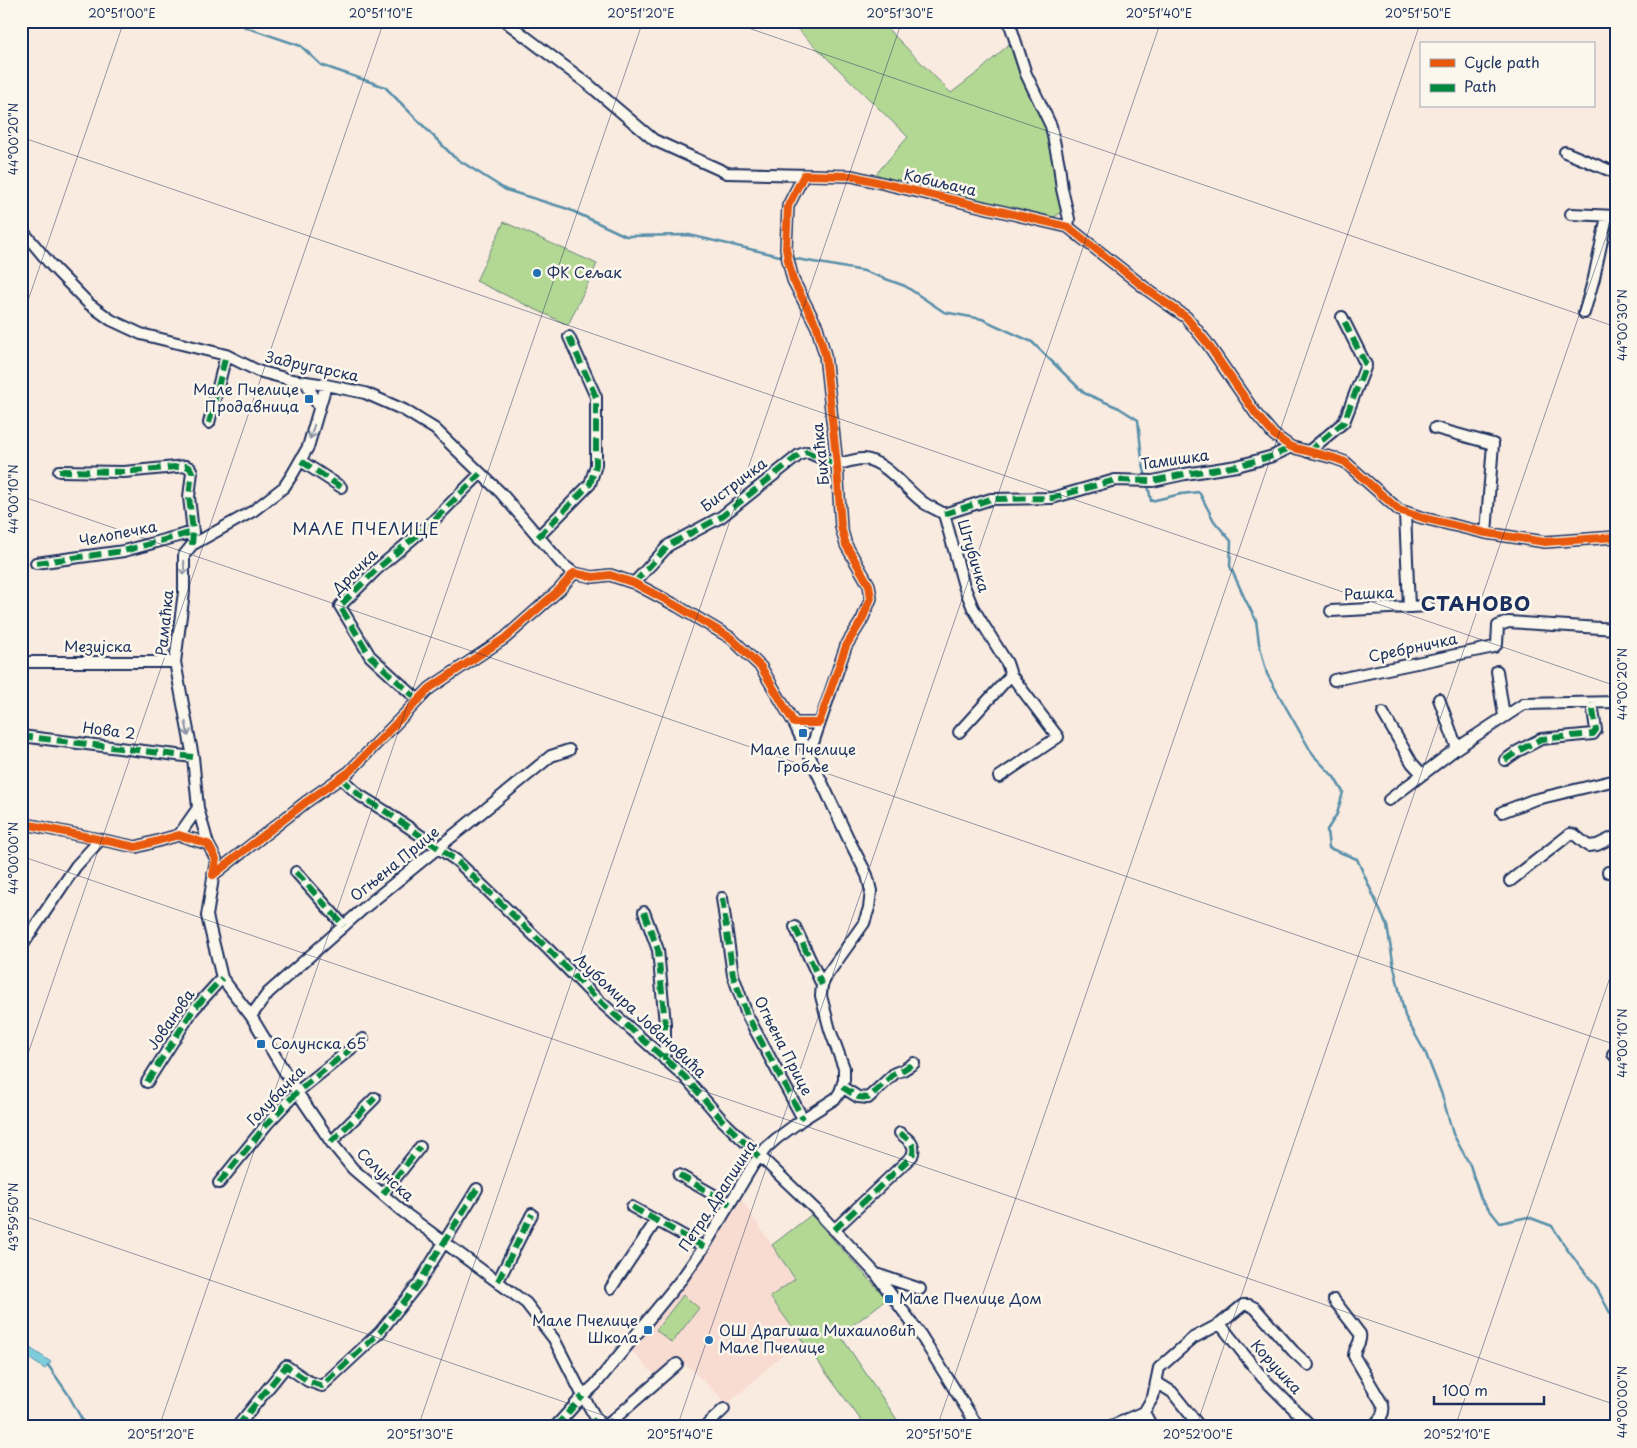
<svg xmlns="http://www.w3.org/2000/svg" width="1637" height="1448" viewBox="0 0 1637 1448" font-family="'Playpen Sans',sans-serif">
<rect width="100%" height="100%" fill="#faebe0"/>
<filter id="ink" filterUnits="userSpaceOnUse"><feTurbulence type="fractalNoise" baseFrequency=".02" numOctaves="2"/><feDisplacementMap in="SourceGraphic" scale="10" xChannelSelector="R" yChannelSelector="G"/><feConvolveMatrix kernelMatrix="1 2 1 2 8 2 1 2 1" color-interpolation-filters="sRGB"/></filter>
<g filter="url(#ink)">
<!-- built -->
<path fill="#f8dcd2" d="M739,1196L795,1279L770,1297L800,1339L728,1404L679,1358L656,1377L628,1347L666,1309L722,1230Z"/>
<!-- green -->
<path fill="#b3d894" stroke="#678479" d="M789,21H880L951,93L981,70L1009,44L1048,132L1061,213L1054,217C993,208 934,194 876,174L908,137Z
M504,222L597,264L568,325L476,281Z
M811,1215L887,1299L840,1335L902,1427H866L770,1297L795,1279L772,1245Z
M683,1295L699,1308L672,1343L656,1330Z"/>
<!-- water -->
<path fill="#7ecddb" stroke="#568ea9" d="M21,1342L51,1362L45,1369L21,1353Z"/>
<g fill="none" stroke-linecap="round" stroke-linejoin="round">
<!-- stream -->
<path stroke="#568ea9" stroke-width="2.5" d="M240,21L245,27L301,46L321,65L385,87L454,157L506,190L568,209L626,236L689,235L784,257
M791,258L864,271L905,286L944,312L982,319L1032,342L1084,393L1119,408L1138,420L1142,460L1146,477
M1148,485L1151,501L1181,494L1199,492L1214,521L1231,541L1230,566L1245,599L1256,620L1259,643L1267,674L1313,755L1334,777L1343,792L1337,814L1327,830L1329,848L1357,859L1387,926L1394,967L1405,1016L1426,1054L1442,1095L1453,1134L1470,1165L1481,1199L1500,1223L1528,1217L1552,1226L1569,1252L1595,1285L1616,1324
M48,1365L68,1394L86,1427"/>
<!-- minor casing -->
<g stroke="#1b2f5e" stroke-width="14">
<path id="minor" d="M505,21L588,84L654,140L727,173L852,176L1068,227L1149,291L1186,317L1207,343L1256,414L1274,435L1291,447L1334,458L1345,462L1399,510L1423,518L1486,533L1545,542L1616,537
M1009,21L1026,74L1051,126L1059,165L1062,189L1069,219L1068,227
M1552,21L1554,23
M1565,152L1616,173
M804,175L788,206L786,248L788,260L793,280L817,327L825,355L837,465L841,527L846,545L869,585L871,598L862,620L846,646L809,755
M1571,214L1616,216
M21,229L51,265L89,304L111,320L141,334L226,355L258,371L292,380L326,385L365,393L404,410L435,429L501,493L562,564L574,573L593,577L610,575L634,583L677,606L731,638L761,667L794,723L849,840L867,875L871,891L869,908L864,923L827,975L822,985L821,996L830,1030L844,1068V1080L840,1092L836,1098L803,1119L776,1139L766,1148L753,1165L704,1247L683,1277L595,1385L583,1396L555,1427
M1584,313L1594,278L1607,216
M306,382L319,407
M326,385L308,447L292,475L284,487L253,511L192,545L184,555V592L175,662L193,757L198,808L208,844L216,859L207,916L222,978L251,1016L297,1092L331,1142L353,1169L402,1211L526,1303L554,1339L583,1396L601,1427
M209,423L226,355
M1435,428L1493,444L1486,533
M1308,452L1344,422L1366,365L1342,317
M301,461L341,487
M837,465C846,462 854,459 864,459C886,461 906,490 924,503C930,507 938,510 944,514L964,586L973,608L1007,663L1011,675L1058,737L999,777
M59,471L124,472L186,466L190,468L192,472L189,497L193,532
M1405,513L1409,607L1428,606
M944,514L991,499L1052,498L1115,480L1153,481L1185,474L1237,466L1273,456L1291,447
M538,537L590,484L596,465V397L569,337
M36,563L124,551L193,532L192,538
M634,583L669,545L721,517L799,455L807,452L837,465
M1331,611L1409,607
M21,662H175
M1497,671L1504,716
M1334,680L1494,647L1497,644L1498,626L1508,622L1616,629
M1439,699L1457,748
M418,700L370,656L340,606L376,570L430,524L480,474
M1383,713L1412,763L1422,774
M794,723H819
M959,732L1011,675
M21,736L193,757
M1505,760L1518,751L1541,739L1593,734L1596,730L1592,703
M341,778L359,795L388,813L457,861L549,950L595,997L685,1077L722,1120L815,1209L876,1274L920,1334L978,1427
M1389,800L1457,748L1524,704L1616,702
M1502,812L1533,800L1616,780
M21,823L136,847L179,835L208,844
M179,835L198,808
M296,872L344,926
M1608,872H1616
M213,875L306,802L349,772L430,688L505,638L559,590L574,573
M1510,881L1570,834L1575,835L1588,846L1597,845L1616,836
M722,898L733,975L747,1015L803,1119
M644,912L658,950L665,1024V1060
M795,927L822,985
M24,943L76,866L100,840
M251,1016L268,993L364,908L551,756L569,750
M1613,1054L1616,1057
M147,1082L193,1010L222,978
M842,1087L858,1097L868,1098L895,1073L903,1070L914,1063
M331,1142L375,1098
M679,1175L730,1204
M219,1183L267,1124L297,1092L363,1039
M383,1194L420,1147
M632,1207L704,1247
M834,1230L912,1156C917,1144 908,1140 900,1133
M876,1274L920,1289
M498,1281L532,1214
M611,1288L656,1221
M1334,1300L1360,1334C1362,1344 1354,1347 1354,1356L1383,1405C1385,1415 1379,1420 1372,1427
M1220,1324L1262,1377L1312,1427
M1156,1382L1172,1392L1200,1427
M1144,1412L1152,1427
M237,1427L286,1366L308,1381L322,1386L380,1332L419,1283L477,1189
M605,1427L677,1364
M705,1427L724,1409
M1109,1427L1144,1412L1153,1397L1159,1368L1193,1338L1220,1324L1243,1305H1249L1255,1308L1293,1351L1308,1365"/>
</g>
<!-- minor -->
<use href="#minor" stroke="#fbf7ec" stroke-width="10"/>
<!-- quiet -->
<path stroke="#00873e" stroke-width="6" stroke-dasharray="12 6" stroke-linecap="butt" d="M1552,21L1554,23
M209,423L226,355
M1308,452L1344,422L1366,365L1342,317
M301,461L341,487
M59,471L124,472L186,466L190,468L192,472L189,497L193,532
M944,514L991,499L1052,498L1115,480L1153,481L1185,474L1237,466L1273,456L1291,447
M538,537L590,484L596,465V397L569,337
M36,563L124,551L193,532L192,545
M634,583L669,545L721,517L799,455L807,452L837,465
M418,700L370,656L340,606L376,570L430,524L480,474
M21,736L193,757
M1505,760L1518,751L1541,739L1593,734L1596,730L1592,703
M341,778L359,795L388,813L457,861L549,950L595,997L685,1077L722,1120L759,1157
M296,872L344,926
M722,898L733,975L747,1015L803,1119
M644,912L658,950L665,1024V1060
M795,927L822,985
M147,1082L193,1010L222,978
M842,1087L858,1097L868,1098L895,1073L903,1070L914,1063
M331,1142L375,1098
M679,1175L730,1204
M219,1183L267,1124L297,1092L363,1039
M383,1194L420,1147
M632,1207L704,1247
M834,1230L912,1156C917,1144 908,1140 900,1133
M498,1281L532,1214
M237,1427L286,1366L308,1381L322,1386L380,1332L419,1283L477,1189
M555,1427L583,1396
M590,1427L596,1419"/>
<!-- cycleway casing -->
<g stroke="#fbf7ec" stroke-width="11">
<path id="cycleway" d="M21,823L136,847L179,835L208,844L216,859L213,875
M213,875L306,802L349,772L430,688L505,638L559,590L574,573L593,577L610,575L634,583L677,606L731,638L761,667L794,723H819L846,646L862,620L871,598L869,585L846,545L841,527L837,465L825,355L817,327L793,280L788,260L786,248L788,206L804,175L852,176L1068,227L1149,291L1186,317L1207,343L1256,414L1274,435L1291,447L1334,458L1345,462L1399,510L1423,518L1486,533L1545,542L1616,537"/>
</g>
<!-- cycleway -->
<use href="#cycleway" stroke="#e8590c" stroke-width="8"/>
</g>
<!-- one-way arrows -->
<defs><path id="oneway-shaft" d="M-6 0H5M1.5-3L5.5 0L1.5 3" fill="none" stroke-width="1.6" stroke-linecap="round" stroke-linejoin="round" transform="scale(1.25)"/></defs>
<g stroke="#8b93a5">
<use href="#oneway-shaft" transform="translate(312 432) rotate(107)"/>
<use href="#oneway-shaft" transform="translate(184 568) rotate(91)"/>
<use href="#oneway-shaft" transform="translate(187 729) rotate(78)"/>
</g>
</g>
<!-- ticks -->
<path fill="none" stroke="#1b2f5e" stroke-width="1" stroke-opacity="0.45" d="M728,21L1616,327M21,137L1616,686M21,321L124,21M21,496L1616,1045M21,856L1616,1405M21,1074L384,21M21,1215L637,1427M159,1427L643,21M418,1427L902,21M677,1427L1161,21M937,1427L1421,21M1196,1427L1616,208M1455,1427L1616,960"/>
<!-- markers -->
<g fill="#1f6fb2" stroke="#fbf7ec" stroke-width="2">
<circle cx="537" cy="273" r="5"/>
<rect x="304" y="394" width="10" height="10" rx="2.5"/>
<rect x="798" y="728" width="10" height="10" rx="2.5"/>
<rect x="256" y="1039" width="10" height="10" rx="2.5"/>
<rect x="884" y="1294" width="10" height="10" rx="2.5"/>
<rect x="643" y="1325" width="10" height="10" rx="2.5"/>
<circle cx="709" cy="1340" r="5"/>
</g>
<g text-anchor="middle" stroke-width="5" stroke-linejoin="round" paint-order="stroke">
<!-- street labels -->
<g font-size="15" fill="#1b2f5e" stroke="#fbf7ec">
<text transform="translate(940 183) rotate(13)" y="5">Кобиљача</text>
<text transform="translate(312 367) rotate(12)" y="5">Задругарска</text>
<text transform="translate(821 454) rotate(-96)" y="5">Бихаћка</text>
<text transform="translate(1175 460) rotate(-8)" y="5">Тамишка</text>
<text transform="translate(734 485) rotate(-37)" y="5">Бистричка</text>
<text transform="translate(118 534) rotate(-11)" y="5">Челопечка</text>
<text transform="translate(973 556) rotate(73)" y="5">Штубичка</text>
<text transform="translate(355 572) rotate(-45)" y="5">Драчка</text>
<text transform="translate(1369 594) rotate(-3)" y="5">Рашка</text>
<text transform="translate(165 623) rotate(-84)" y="5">Рамаћка</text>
<text x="98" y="652">Мезијска</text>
<text transform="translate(1413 648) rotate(-12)" y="5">Сребрничка</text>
<text transform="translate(109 731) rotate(7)" y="5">Нова 2</text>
<text transform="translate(395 864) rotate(-39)" y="5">Огњена Прице</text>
<text transform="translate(640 1016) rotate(43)" y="5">Љубомира Јовановића</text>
<text transform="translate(171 1020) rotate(-55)" y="5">Јованова</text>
<text transform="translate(783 1046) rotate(63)" y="5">Огњена Прице</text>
<text transform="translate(276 1096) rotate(-46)" y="5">Голубачка</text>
<text transform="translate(385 1175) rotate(42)" y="5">Солунска</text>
<text transform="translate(718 1196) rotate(-57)" y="5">Петра Драпшина</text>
<text transform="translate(1276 1367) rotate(48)" y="5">Корушка</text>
</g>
<!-- poi labels -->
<g font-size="15" fill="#1b2f5e" stroke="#fbf7ec" text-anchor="start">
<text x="547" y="278">ФК Сељак</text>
<text x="299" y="395" text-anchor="end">Мале Пчелице<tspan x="299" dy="17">Продавница</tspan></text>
<text x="803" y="755" text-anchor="middle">Мале Пчелице<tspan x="803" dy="17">Гробље</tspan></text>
<text x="271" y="1049">Солунска 65</text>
<text x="899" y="1304">Мале Пчелице Дом</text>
<text x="638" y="1326" text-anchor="end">Мале Пчелице<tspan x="638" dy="17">Школа</tspan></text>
<text x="719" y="1336">ОШ Драгиша Михаиловић<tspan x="719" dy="17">Мале Пчелице</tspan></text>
</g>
<!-- neighbourhood labels -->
<g font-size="16" letter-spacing="1" fill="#1b2f5e" stroke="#fbf7ec">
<text x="366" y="535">МАЛЕ ПЧЕЛИЦЕ</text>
</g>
<!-- district labels -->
<g font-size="20" font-weight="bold" letter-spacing="1" fill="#1b2f5e" stroke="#fbf7ec">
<text x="1476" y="611">СТАНОВО</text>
</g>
</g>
<!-- margin -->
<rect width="1637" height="1448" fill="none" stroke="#fbf7ec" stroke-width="55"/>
<!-- legend -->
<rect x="1420" y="42" width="175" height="65" fill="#fbf7ec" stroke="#a1a7b3"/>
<rect x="1430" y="59" width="25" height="8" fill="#e8590c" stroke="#a1a7b3"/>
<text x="1464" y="68" font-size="15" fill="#1b2f5e">Cycle path</text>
<rect x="1430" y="84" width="25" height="8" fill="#00873e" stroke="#a1a7b3"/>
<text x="1464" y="92" font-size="15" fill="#1b2f5e">Path</text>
<!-- scale -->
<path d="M1434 1396v8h110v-8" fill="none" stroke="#1b2f5e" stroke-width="2.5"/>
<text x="1442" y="1396" font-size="15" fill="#1b2f5e" stroke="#fbf7ec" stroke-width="4" paint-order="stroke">100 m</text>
<rect x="28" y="28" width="1582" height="1392" fill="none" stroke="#1b2f5e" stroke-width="2"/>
<g font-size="12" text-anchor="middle" fill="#1b2f5e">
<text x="122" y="18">20°51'00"E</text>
<text x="381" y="18">20°51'10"E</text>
<text x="641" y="18">20°51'20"E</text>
<text x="900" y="18">20°51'30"E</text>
<text x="1159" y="18">20°51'40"E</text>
<text x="1418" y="18">20°51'50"E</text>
<text transform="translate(14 139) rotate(-90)" y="4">44°00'20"N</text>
<text transform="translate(1623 325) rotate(-90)" y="4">44°00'30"N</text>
<text transform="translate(14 499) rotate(-90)" y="4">44°00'10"N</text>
<text transform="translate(1623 684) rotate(-90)" y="4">44°00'20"N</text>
<text transform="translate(14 858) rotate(-90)" y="4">44°00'00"N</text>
<text transform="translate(1623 1043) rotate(-90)" y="4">44°00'10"N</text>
<text transform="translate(14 1217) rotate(-90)" y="4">43°59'50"N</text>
<text transform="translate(1623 1402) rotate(-90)" y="4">44°00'00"N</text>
<text x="161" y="1439">20°51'20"E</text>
<text x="420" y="1439">20°51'30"E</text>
<text x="680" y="1439">20°51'40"E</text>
<text x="939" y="1439">20°51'50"E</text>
<text x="1198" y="1439">20°52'00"E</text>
<text x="1457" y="1439">20°52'10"E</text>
</g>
</svg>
